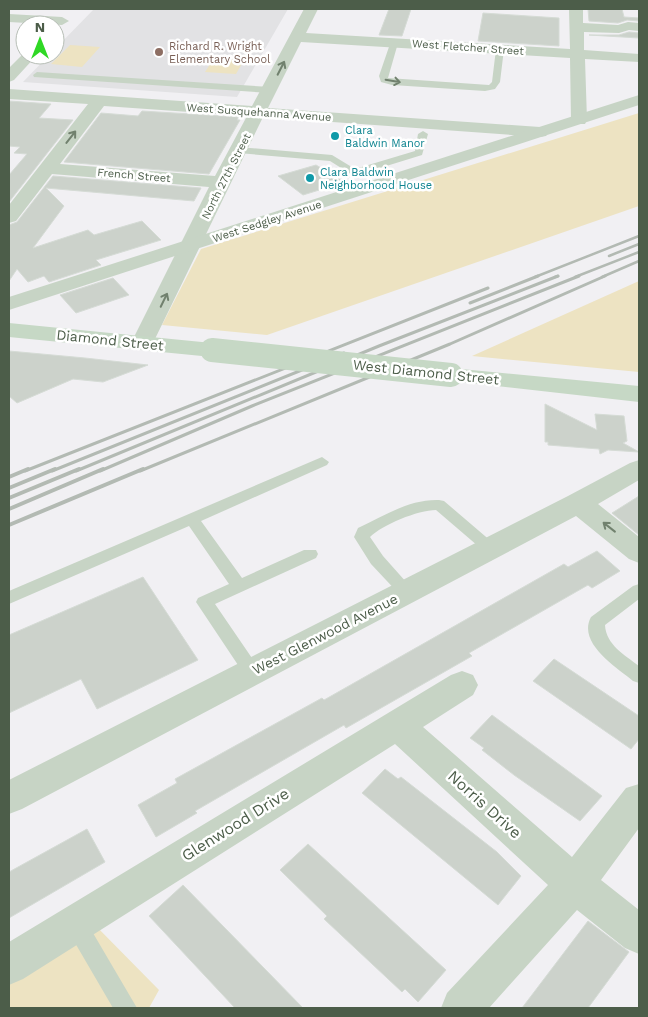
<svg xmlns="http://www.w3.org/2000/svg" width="648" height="1017" viewBox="0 0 648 1017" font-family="'Work Sans',sans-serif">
<rect width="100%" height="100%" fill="#f1f0f3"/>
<!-- education -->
<path fill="#e2e2e4" d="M94,9H288L237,97L23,82L49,55H55V49Z"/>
<!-- green -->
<path fill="#ede3c2" d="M70,45L100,47L82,67L51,64Z
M214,58L244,60L236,74L205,72Z
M639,113V206L267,335L162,325L201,249Z
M639,281V372L472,356Z
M93,923L159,990L149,1008H9V979Z"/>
<!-- building -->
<path fill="#ccd2cb" stroke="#d5dbd5" d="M389,9H411L402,36L379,35Z
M588,9H622L624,17L639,18V21L627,20L618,23L589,21Z
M483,13L559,18V46L478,41Z
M629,32L639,33V38L589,35H619Z
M9,101L51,104L39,118L73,120L9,202V175L27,154L14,153L20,147L9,146Z
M142,111L238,117L237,120H240L209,174L64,162L101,113L138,116Z
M316,165L345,182L303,195L278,176Z
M53,176L201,188L194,201L46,188L64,206L33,248L88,230L94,235L142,221L161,240L96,260L101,265L49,282L44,276L28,282L17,269L9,281V225L17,222Z
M113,278L129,295L76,313L60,295Z
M9,351L85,358L148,365L103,382L73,379L17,403L9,396Z
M545,404L597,430L595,414L624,416L627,441L623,443L639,452L608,450L600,454L599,449L548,445V442H545Z
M639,496V535L612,513Z
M597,551L620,571L592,588L588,585L469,653L472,656L346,728L344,725L195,811L197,813L156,837L138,805L177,783L175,779L322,698L324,700L564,564L568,567Z
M143,577L198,660L97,709L81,679L9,713V635Z
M554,659L639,716V739L631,749L533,681Z
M492,715L602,796L580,821L514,775L482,750L484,748L470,738Z
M385,769L398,779L401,777L497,852L521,876L498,905L362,793Z
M87,829L105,862L9,918V872Z
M308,844L446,970L418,1002L405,989L402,992L324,919L327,916L280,870Z
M183,885L303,1008H235L149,916Z
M588,921L629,952L588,1008H522Z"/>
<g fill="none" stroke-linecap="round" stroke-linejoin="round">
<!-- service -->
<path fill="#c7d4c5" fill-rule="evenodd" d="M391,41L398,43L388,78L489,85L492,82L496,49L500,47L504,49L500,82L495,89L485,91L392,85L381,82L379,76Z
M37,72L270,87L274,90L270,93L34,77L33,75Z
M423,131L428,134L422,155L354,176L330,161L238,153L233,150L238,147L332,155L355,169L415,151L418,134Z
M322,457L329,462L327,465L201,521L242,578L304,550H316L318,554L316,558L215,604L258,667L261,672L258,677L252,679L246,677L196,602L198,598L229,584L189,526L9,604V591Z
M439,500L444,501L499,548L497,552H485L436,510C418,510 382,525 370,537L383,556L415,592L413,596L407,598L401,596L371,564L354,537L358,528C384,516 409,499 439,500Z
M639,584V599L605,625C606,645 625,655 639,666V683L633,681C616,667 577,643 591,617L633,586Z
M75,913L83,916L137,1008H113L64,924L67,916Z"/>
<!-- minor -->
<path fill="#c7d4c5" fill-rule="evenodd" d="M304,9H318L306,33L570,49L569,9H583V23L618,25L628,22L639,23V31L629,30L619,33L584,32V50L639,54V62L585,59L587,120L585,124H573L571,120L570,58L301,42L268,108L540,127L546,128L549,132L546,136L540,137L263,117L153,343L150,348L142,350L134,348L131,343L209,187L52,174L16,221L9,223V205L88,104L9,99V89L252,106ZM104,106L247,116L215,176L60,164Z
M9,14L62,17L69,21L62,25L9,22Z
M25,52V55H37L14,80L9,82V68Z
M639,460V480L598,504L639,537V563L629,559L576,516L22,809L9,814V780L568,496L630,463Z
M462,671L473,675L478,685L473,695L423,727L572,857L626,788L639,784V828L601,880L639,910V954L625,948L577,910L489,1008H441L447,993L548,885L395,744L23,979L9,985V942L451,675Z"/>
<!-- tertiary -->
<path fill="#c7d4c5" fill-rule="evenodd" d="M639,95V105L9,310V297Z"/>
<!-- secondary -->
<path fill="#c6d8c5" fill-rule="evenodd" d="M9,323L212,343L220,345L224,350L220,355L212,357L9,337Z
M451,368L639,386V402L443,380L439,375L443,370Z"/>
<!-- rail-far2 -->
<path stroke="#b3bab3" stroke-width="2.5" d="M609,256L639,244
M535,277L639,236
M555,277L558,276
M575,277L639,252
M602,277L639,261"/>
<!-- rail-far1 -->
<path stroke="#b3bab3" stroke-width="3" d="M470,303L538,276
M25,471L488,288
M52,471L344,353
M76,471L379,346L558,276
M100,471L252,406L579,276
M140,471L450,344L605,276"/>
<!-- rail -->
<path stroke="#b3bab3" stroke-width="4" d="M9,477L28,469
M9,488L55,469
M9,498L79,469
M9,509L103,469
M9,525L143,469"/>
<!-- secondary-bridge -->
<path stroke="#c6d8c5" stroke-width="24" d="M212,350L451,375"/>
</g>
<!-- one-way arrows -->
<defs><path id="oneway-shaft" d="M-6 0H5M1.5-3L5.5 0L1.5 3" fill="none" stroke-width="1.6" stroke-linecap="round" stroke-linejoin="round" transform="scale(1.25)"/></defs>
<g stroke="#71816e">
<use href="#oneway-shaft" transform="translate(281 68) rotate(-63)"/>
<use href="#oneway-shaft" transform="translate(393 81) rotate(10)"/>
<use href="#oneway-shaft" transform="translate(71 137) rotate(-52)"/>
<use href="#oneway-shaft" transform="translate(164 300) rotate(-64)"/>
<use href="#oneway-shaft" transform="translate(609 527) rotate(-142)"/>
</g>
<!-- markers -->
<circle fill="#8d6e63" stroke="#fff" stroke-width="2" cx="159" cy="52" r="5"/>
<g fill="#0f9aa8" stroke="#fff" stroke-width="2">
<circle cx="335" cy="136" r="5"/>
<circle cx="310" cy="178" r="5"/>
</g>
<g text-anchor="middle" stroke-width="5" stroke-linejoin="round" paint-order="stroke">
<!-- far-education labels -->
<g font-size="11" fill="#785e54" stroke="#fff" text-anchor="start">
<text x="169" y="50">Richard R. Wright<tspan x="169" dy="13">Elementary School</tspan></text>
</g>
<!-- far-street labels -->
<g font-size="11" fill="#4c5d49" stroke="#fff">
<text transform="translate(468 47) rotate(4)" y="4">West Fletcher Street</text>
<text transform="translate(259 112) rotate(4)" y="4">West Susquehanna Avenue</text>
<text transform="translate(134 175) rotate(5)" y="4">French Street</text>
<text transform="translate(226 176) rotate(-63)" y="4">North 27th Street</text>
<text transform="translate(267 221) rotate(-18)" y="4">West Sedgley Avenue</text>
</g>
<!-- far-culture labels -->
<g font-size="11" fill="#0d838f" stroke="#fff" text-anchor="start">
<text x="345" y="134">Clara<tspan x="345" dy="13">Baldwin Manor</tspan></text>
<text x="320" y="176">Clara Baldwin<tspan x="320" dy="13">Neighborhood House</tspan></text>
</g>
<!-- street labels -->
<g font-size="14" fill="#4c5d49" stroke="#fff">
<text transform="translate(110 340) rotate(6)" y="5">Diamond Street</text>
<text transform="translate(426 372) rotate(6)" y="5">West Diamond Street</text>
<text transform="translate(325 634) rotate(-27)" y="5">West Glenwood Avenue</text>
</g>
<!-- near-street labels -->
<g font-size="16" fill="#4c5d49" stroke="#fff">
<text transform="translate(485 804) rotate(42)" y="6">Norris Drive</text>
<text transform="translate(235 824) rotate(-32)" y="6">Glenwood Drive</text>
</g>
</g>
<!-- border -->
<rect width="648" height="1017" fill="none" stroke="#4c5d49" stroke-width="20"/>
<!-- north arrow -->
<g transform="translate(40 40)"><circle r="24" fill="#ffffff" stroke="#b7beb6"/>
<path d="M0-4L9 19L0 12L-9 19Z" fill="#2fd825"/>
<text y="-8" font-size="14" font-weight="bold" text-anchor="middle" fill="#4c5d49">N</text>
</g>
</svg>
